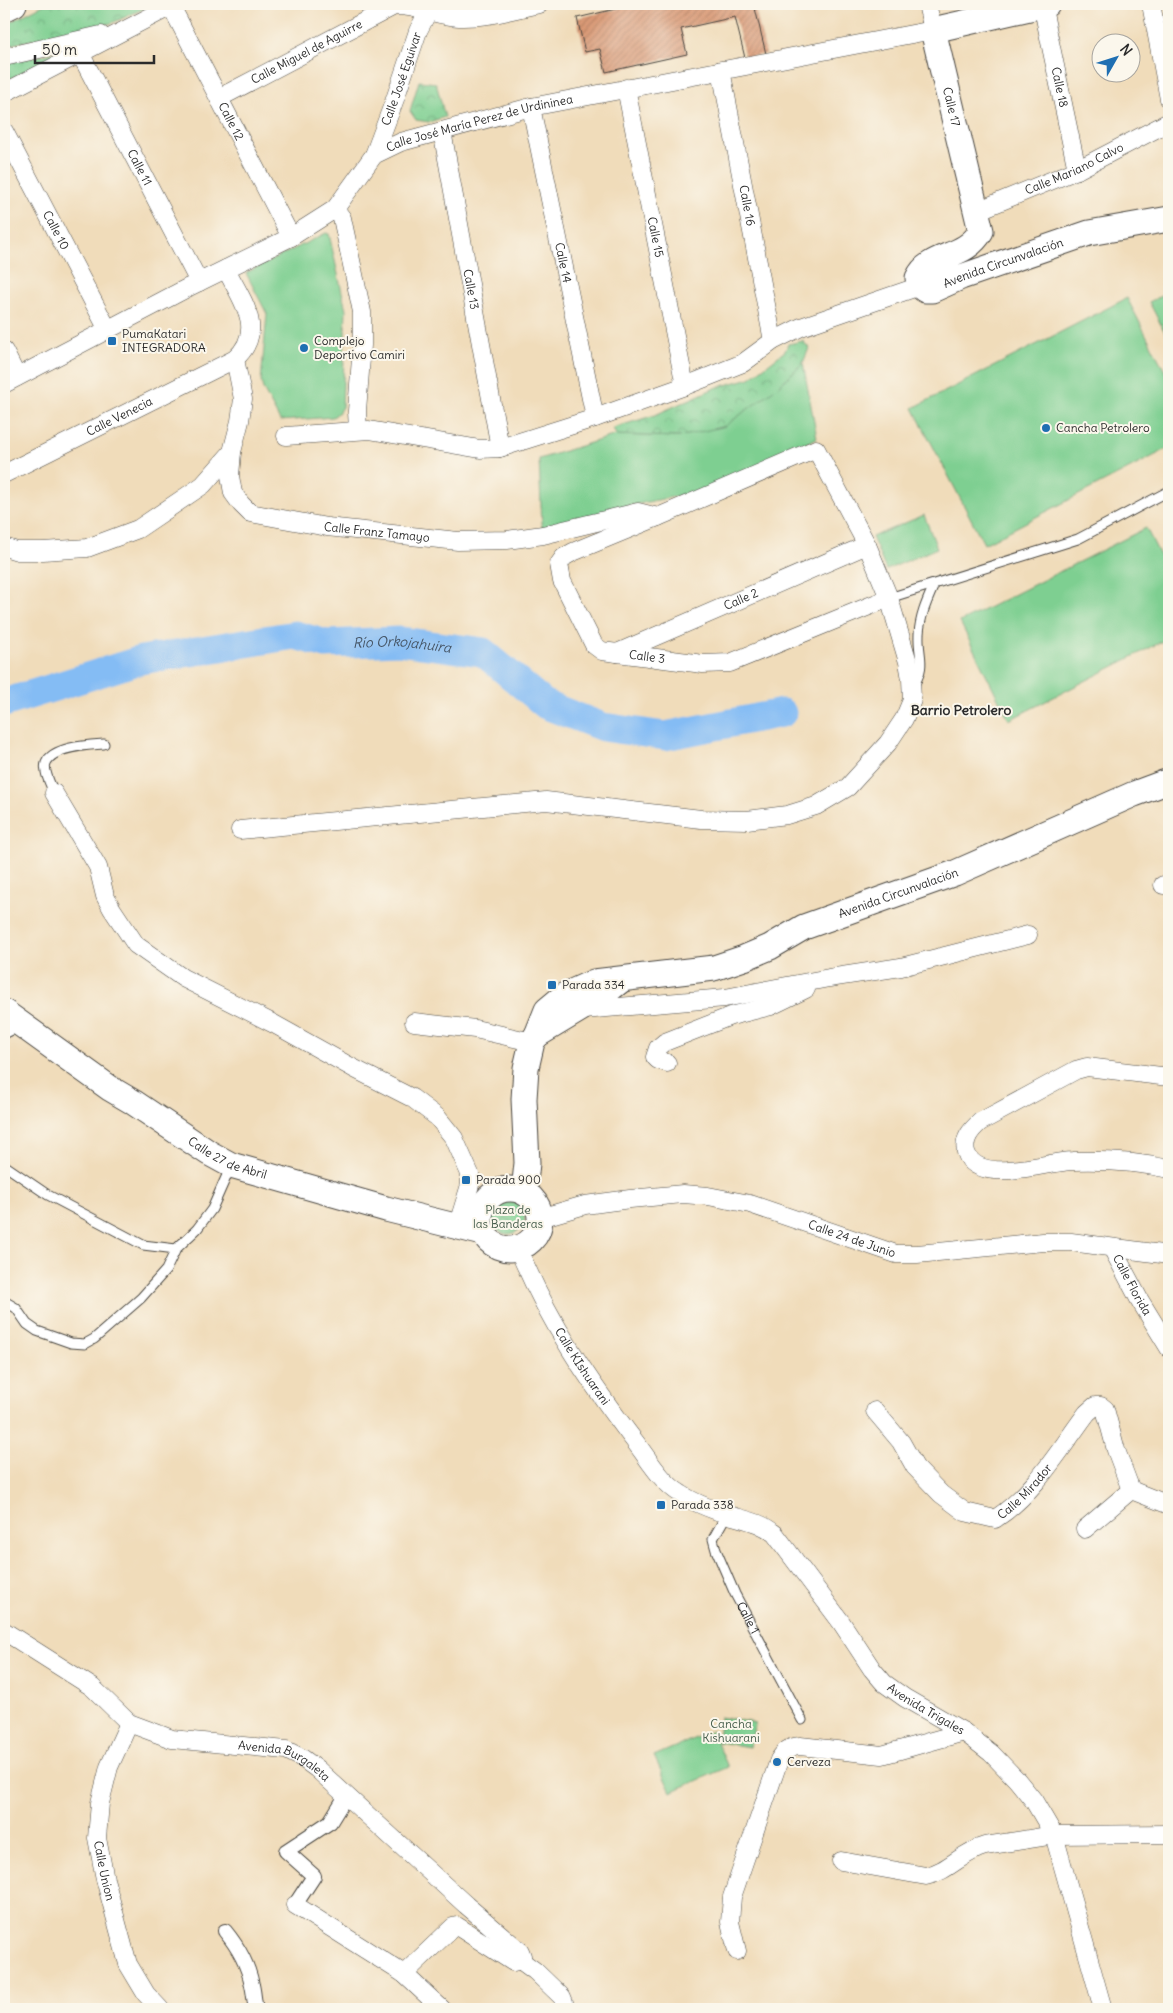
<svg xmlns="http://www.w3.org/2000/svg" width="1173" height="2013" viewBox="0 0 1173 2013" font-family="Delius,sans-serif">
<defs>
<pattern id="park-crowns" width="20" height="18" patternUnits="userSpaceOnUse" patternTransform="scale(1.25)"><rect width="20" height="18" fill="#7ecf91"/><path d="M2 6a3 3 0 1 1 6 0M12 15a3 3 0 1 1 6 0" fill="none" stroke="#67a877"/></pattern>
<pattern id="building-hatch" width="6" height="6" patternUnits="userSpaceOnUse" patternTransform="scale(1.25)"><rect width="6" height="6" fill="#d8946f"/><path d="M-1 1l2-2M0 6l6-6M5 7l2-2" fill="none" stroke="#af795b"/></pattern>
</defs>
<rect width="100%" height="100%" fill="#fbf7ec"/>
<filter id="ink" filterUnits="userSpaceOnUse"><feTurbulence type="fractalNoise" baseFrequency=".02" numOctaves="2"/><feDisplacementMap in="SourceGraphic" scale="10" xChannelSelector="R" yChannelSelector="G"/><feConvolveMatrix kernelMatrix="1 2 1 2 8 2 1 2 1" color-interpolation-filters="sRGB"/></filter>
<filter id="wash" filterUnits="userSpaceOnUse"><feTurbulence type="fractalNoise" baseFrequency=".0096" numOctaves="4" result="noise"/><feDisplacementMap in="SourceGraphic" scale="20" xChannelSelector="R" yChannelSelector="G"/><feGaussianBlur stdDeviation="1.12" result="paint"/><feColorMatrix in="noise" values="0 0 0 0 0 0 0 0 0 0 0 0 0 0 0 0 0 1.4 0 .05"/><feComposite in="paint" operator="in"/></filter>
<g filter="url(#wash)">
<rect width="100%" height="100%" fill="#f0dcba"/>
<!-- grass -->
<path fill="#7ecf91" stroke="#547d5e" d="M326,233L329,234L346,310L342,407L338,413L333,417L280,421L263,389L261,381L267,314L246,273Z
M1169,292V340L1149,302Z
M1127,298L1169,379V448L984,544L913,408Z
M803,363L817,438L712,489L633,505L542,528L539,459L616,435L679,437L775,389Z
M924,515L937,548L886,570L872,537Z
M1146,528L1169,573V638L1009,720L960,622Z
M712,1731L728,1767L671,1792L654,1756Z"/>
<!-- park -->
<path fill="url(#park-crowns)" stroke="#547d5e" d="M45,4H154L112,23L4,46V25Z
M64,51L4,82V63Z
M419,81L436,83L445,117L429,122L416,120L410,111Z
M803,341L809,348L803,363L775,389L725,426L679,437L616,435L613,428L655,415L715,388L750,378L785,351L788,344Z
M491 1217a17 17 0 1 1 34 0a17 17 0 1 1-34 0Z
M720,1717L755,1723L750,1747L718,1742Z"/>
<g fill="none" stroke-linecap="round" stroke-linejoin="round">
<!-- river -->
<path stroke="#84bcf4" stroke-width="29" id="s1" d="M4,703L141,660L295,635L326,644L399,641L483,652L546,705L603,727L665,736L782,713"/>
</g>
<g id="blocks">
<!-- building -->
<path fill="url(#building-hatch)" d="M637,4H754L766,54L745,58L735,17L681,29L687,54L606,72L600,49L585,52L577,18Z"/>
</g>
</g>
<g filter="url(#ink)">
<use href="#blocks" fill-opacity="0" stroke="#494640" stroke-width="1"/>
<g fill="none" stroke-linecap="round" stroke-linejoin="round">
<!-- service casing -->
<g stroke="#494640" stroke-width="11">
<g id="service">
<path d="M889,598L1078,539L1169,491"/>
<path d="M913,687C927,663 918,658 919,634C920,616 927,601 934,585"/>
<path d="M54,793C51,785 43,771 46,763C53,746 90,745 104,744"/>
<path d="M4,1034L20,1026"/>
<path d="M4,1165L48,1195L143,1245L176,1249"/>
<path d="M4,1301L16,1308L27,1324L37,1331L71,1343L85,1344L94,1339L141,1298L166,1270L176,1249L197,1229L212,1209L231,1166"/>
<path id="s2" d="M727,1514L713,1539L716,1550L735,1594L802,1720"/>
</g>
</g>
<!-- pedestrian casing -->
<g stroke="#494640" stroke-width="16">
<path id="pedestrian" d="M295,1905L314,1876L286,1851L330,1822L346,1796
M225,1931C239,1948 248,1964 252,1985C254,1993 254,2001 256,2009"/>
</g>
<!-- minor casing -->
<g stroke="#494640" stroke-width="19">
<g id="minor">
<path id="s3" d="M1042,4L1077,170"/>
<path d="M1151,4L1169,99"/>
<path id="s4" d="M171,6L291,237"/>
<path id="s5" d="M80,53L199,282"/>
<path d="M4,57L101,35"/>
<path id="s6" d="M721,70L773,341"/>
<path id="s7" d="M626,88L685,386"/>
<path d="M4,93L175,4"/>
<path id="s8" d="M219,98L394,6C417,5 437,16 459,17C486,18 514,9 540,4"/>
<path id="s9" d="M531,107L595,418"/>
<path id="s10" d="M4,131L108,330"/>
<path id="s11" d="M442,131L500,448"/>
<path id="s12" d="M374,155L395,99L418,31L432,4"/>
<path d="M335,209L342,218L362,312V345L357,411L358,430"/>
<path id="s13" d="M977,211L1077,170L1169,122"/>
<path d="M4,351L17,377"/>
<path id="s14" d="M235,359L243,399L240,421L232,452L230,476L233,493L241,504L250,513L327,527L458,541L507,540L543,535L638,512L658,517L816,449L867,545L889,598L908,662L911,679L912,700L904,719L888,743L848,787L816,806L787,815L747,820L701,819L546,801L240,830"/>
<path id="s15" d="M4,384L189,287L291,237L335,209L374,155L401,142L531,107L933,30L927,4"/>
<path d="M286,436L369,430L480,449L500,448L595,418L685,386L743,363L773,341L801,327L920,286"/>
<path id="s16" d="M4,474L235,359C267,330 241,299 226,269"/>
<path id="s17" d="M658,517L573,552L564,557L559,564L562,581L594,645L602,651L703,664L730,663L889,598"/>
<path d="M4,547L17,551H43L87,548L138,529L203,485L232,452"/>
<path id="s18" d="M617,653L867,545"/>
<path d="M54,793L98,867L105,896L112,909L136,945L183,978L274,1024L353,1068L412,1098L437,1117L454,1138L470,1174V1185L457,1227"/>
<path d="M1163,885H1169"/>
<path d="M583,1010L725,998L829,978L901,967L1028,935"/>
<path d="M414,1022L475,1029L532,1042"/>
<path d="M667,1063L658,1060L655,1057L658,1048L665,1042L731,1016L771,1006L806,989"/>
<path d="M1169,1077L1087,1067L1076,1070L980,1122C971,1130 963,1139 966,1152C977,1187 1048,1161 1073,1161C1106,1160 1138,1162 1169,1169"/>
<path id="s19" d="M540,1218L585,1205L630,1199L683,1194L708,1196L750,1204L896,1254H917L1043,1242H1071L1169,1255"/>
<path id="s20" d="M518,1248C548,1321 588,1380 636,1443C649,1460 662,1483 681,1494C694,1503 711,1509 726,1514C744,1520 760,1521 775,1534L841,1622L872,1669L884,1683L905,1698L964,1732L991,1753L1017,1780L1034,1801L1054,1835L1103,2009"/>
<path id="s21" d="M1112,1248L1139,1299L1169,1348"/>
<path id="s22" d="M875,1411L901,1442L915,1467L941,1494L965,1512L995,1519C1034,1494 1060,1449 1087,1413L1095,1406H1101L1105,1409L1116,1450L1131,1490"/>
<path d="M1085,1529L1131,1490L1169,1505"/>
<path id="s23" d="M4,1631L92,1687L129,1723L172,1739L286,1750L302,1758L317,1769L466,1905L520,1951L522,1956L520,1960"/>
<path id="s24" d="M129,1723L109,1767L100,1803L97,1838L105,1879L128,1964L146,1994L160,2009"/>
<path d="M841,1861L926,1876C948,1872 962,1852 985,1846L1054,1835L1169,1834"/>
<path d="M295,1905L404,1974L442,2009"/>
<path d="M737,1951L730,1922L732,1897L779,1760C785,1750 789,1747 800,1746L882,1755L964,1732"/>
<path d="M520,1960L535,1971L562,1997L564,2002V2007"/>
<path d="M404,1974L453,1927L457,1926L513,1962L520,1960"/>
</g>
</g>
<!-- secondary casing -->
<g stroke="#494640" stroke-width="27">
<g id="secondary">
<path id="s25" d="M1047,4L933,30L981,231C965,260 930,252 918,278L920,286L925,290H932L961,277L1089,233L1169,219"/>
<path d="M4,9L14,4"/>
<path id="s26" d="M4,1012L111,1089L133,1102L209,1153L231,1165L386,1209L483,1233"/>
<path d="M537,1035L597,999L620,981"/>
<circle cx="510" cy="1219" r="30"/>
<path id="s27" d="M524,1192L527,1163L524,1099L526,1068L532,1042L537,1035L547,1010L565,995L594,982L714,968L744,958L770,947L804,927L955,873L1134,794L1169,781"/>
</g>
</g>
<!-- service -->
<use href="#service" stroke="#fff" stroke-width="9"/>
<!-- pedestrian -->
<use href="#pedestrian" stroke="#fff" stroke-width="14"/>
<!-- minor -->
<use href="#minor" stroke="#fff" stroke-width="18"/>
<!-- secondary -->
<use href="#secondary" stroke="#fff" stroke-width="25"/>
</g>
</g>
<!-- markers -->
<g fill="#1f6fb2" stroke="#fbf7ec" stroke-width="2">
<rect x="107" y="336" width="10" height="10" rx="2.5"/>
<circle cx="304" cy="348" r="5"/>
<circle cx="1046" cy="428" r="5"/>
<rect x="547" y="980" width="10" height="10" rx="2.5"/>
<rect x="461" y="1175" width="10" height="10" rx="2.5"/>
<rect x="656" y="1500" width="10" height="10" rx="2.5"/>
<circle cx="777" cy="1762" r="5"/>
</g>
<g text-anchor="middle" stroke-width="4" stroke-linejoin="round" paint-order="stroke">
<!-- street labels -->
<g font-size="12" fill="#2b2b2b" stroke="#fbf7ec">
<text dy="4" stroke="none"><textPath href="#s8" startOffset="99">Calle Miguel de Aguirre</textPath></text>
<text dy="4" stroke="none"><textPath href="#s12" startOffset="81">Calle José Eguivar</textPath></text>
<text dy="4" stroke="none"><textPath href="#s3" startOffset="85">Calle 18</textPath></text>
<text dy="4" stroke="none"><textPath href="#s25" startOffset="196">Calle 17</textPath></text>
<text dy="4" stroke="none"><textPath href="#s4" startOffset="130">Calle 12</textPath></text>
<text dy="4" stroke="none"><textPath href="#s15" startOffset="552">Calle José María Perez de Urdininea</textPath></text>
<text dy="4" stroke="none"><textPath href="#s5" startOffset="129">Calle 11</textPath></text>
<text dy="4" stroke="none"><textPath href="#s13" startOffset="106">Calle Mariano Calvo</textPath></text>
<text dy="4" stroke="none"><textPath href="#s6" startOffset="138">Calle 16</textPath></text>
<text dy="4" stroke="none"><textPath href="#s10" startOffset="112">Calle 10</textPath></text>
<text dy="4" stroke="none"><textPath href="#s7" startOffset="152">Calle 15</textPath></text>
<text dy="4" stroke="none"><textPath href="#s9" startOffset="159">Calle 14</textPath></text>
<text dy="4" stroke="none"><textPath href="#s25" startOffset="502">Avenida Circunvalación</textPath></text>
<text dy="4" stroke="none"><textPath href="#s11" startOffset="161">Calle 13</textPath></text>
<text dy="4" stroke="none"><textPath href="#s16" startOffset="129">Calle Venecia</textPath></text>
<text dy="4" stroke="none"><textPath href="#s14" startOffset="291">Calle Franz Tamayo</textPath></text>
<text dy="4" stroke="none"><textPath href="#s18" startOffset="135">Calle 2</textPath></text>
<text dy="4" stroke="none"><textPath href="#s17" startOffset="255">Calle 3</textPath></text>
<text dy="4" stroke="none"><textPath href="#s27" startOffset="562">Avenida Circunvalación</textPath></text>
<text dy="4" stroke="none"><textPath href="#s26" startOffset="268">Calle 27 de Abril</textPath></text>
<text dy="4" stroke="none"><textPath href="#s19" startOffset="321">Calle 24 de Junio</textPath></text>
<text dy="4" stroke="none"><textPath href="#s21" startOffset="42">Calle Florida</textPath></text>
<text dy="4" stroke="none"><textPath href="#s20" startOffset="135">Calle KIshuarani</textPath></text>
<text dy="4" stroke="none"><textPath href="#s22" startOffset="208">Calle Mirador</textPath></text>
<text dy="4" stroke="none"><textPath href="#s2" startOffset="115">Calle 1</textPath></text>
<text dy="4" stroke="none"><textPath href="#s20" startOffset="634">Avenida Trigales</textPath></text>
<text dy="4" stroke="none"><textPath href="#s23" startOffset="318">Avenida Burgaleta</textPath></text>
<text dy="4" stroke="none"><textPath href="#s24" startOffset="154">Calle Union</textPath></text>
</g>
<!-- poi labels -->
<g font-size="12" fill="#2b2b2b" stroke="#fbf7ec" text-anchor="start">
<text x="122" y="338">PumaKatari<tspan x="122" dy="14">INTEGRADORA</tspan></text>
<text x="314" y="345">Complejo<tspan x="314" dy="14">Deportivo Camiri</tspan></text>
<text x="1056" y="432">Cancha Petrolero</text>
<text x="562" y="989">Parada 334</text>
<text x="476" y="1184">Parada 900</text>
<text x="671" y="1509">Parada 338</text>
<text x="787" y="1766">Cerveza</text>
</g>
<!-- park labels -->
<g font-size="12" fill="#445c4a" stroke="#fbf7ec">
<text x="508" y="1214">Plaza de<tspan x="508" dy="14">las Banderas</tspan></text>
<text x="731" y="1728">Cancha<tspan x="731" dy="14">Kishuarani</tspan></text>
</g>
<!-- water labels -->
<g font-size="14" font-style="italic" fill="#465667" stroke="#fbf7ec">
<text dy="5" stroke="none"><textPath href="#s1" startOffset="408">Río Orkojahuira</textPath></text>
</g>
<!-- neighbourhood labels -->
<g font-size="14" font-weight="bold" fill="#2b2b2b" stroke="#fbf7ec">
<text x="961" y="715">Barrio Petrolero</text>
</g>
</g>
<!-- margin -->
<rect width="1173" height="2013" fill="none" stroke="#fbf7ec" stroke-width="20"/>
<!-- north arrow -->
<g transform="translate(1116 58) rotate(51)"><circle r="24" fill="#fbf7ec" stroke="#a8a59f"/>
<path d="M0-4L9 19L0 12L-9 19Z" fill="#1f6fb2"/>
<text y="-8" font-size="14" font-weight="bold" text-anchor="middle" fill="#2b2b2b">N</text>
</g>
<!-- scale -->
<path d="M35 55v8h119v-8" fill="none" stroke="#2b2b2b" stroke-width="2.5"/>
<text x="42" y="55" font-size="15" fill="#2b2b2b" stroke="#fbf7ec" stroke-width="4" paint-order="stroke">50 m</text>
</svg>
